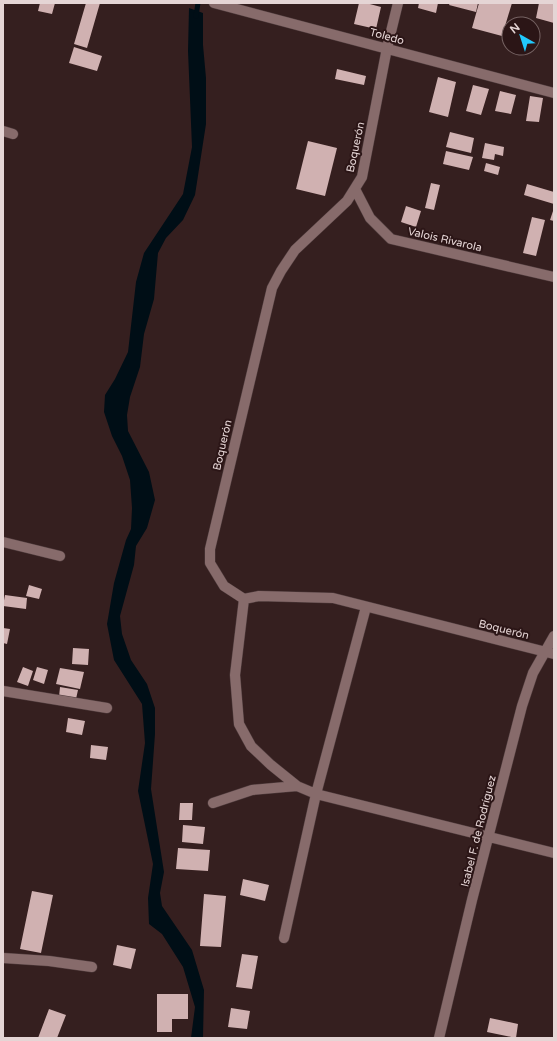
<svg xmlns="http://www.w3.org/2000/svg" width="557" height="1041" viewBox="0 0 557 1041" font-family="'Varela Round',sans-serif">
<rect width="100%" height="100%" fill="#351f1f"/>
<!-- water -->
<path fill="#000e16" d="M189,8L203,13V45L206,78V124L195,195L183,220L166,238L158,253L154,299L144,334L140,367L130,397L127,415L128,431L149,472L155,500L147,528L136,546L134,565L120,616L122,634L131,660L147,684L155,708V734L151,789L164,872L160,893L162,906L192,950L204,990L203,1038H191L195,1007L183,967L162,934L149,924L148,898L153,864L138,791L145,743L142,704L114,660L107,624L114,583L126,540L131,529L132,508L130,480L122,456L112,436L104,412L105,395L115,379L128,352L136,282L144,253L183,194L192,147L188,51Z"/>
<g fill="none" stroke-linecap="round" stroke-linejoin="round">
<!-- stream -->
<path stroke="#000e16" stroke-width="5" d="M196,16L198,3"/>
</g>
<!-- building -->
<path fill="#d0b1b1" d="M40,3H55L52,14L38,11Z
M86,3H100L87,48L74,44Z
M359,3H366L381,7L376,29L354,24Z
M419,3H438L436,13L418,8Z
M450,3H478L476,12L449,5Z
M479,3H512L502,36L472,28Z
M539,3H554V23L536,18Z
M74,47L102,56L97,71L69,63Z
M337,69L366,76L364,85L335,79Z
M438,77L456,82L448,117L429,112Z
M473,85L489,89L481,115L466,111Z
M500,91L516,95L511,114L495,111Z
M530,96L543,98L539,122L526,121Z
M450,132L474,138L471,153L446,147Z
M308,141L337,148L325,196L296,189Z
M485,143L504,147L503,156L495,154L494,160L482,158Z
M446,151L473,157L469,170L443,164Z
M486,163L500,167L498,175L484,171Z
M431,183L440,185L434,210L425,208Z
M527,184L554,192V204L524,195Z
M406,206L421,211L416,227L401,222Z
M554,208V221L550,220Z
M532,217L545,220L536,256L523,253Z
M29,585L42,589L39,599L26,596Z
M5,595L27,598L26,609L3,606Z
M3,628L10,629L7,644L3,643Z
M73,648L89,649L88,665L72,664Z
M23,667L33,671L28,686L17,682Z
M37,667L48,670L44,684L33,680Z
M60,668L84,672L80,689L56,684Z
M60,687L78,690L76,699L59,697Z
M68,718L85,721L82,735L66,732Z
M91,745L108,747L106,760L90,758Z
M180,803H193L192,820H179Z
M183,825L205,827L203,844L182,842Z
M178,848L210,850L208,871L176,869Z
M243,879L269,885L265,901L240,895Z
M32,891L53,895L41,953L20,949Z
M204,894L226,896L221,947L200,946Z
M117,945L136,949L131,969L113,965Z
M242,954L258,956L252,989L236,987Z
M157,994H188V1019H172V1032H157Z
M231,1008L250,1011L247,1029L228,1027Z
M49,1009L66,1015L57,1038H38Z
M490,1018L518,1024L516,1038L487,1032Z"/>
<g fill="none" stroke-linecap="round" stroke-linejoin="round">
<!-- minor casing -->
<g stroke="#503d3e" stroke-width="11">
<path id="minor" d="M214,3L554,93
M398,3L387,48L362,177L347,201L295,250L281,271L272,288L210,549V563L224,586L244,599L259,596L333,598L554,654
M3,131L13,134
M355,189L370,218L391,239L554,277
M3,542L60,556
M244,599L235,675L239,724L251,746L271,765L297,786
M3,691L107,708
M213,803L252,790L297,786L316,794L554,853
M284,938L316,794L366,607
M3,958L49,961L92,967
M439,1038L472,900L522,706L533,673L554,636"/>
</g>
<!-- minor -->
<use href="#minor" stroke="#876b6b" stroke-width="10"/>
</g>
<g text-anchor="middle" stroke-width="4" stroke-linejoin="round" paint-order="stroke">
<!-- street labels -->
<g font-size="11" fill="#e5d5d5" stroke="#2b1516">
<text transform="translate(387 36) rotate(15)" y="4">Toledo</text>
<text transform="translate(355 147) rotate(-78)" y="4">Boquerón</text>
<text transform="translate(445 239) rotate(13)" y="4">Valois Rivarola</text>
<text transform="translate(222 445) rotate(-77)" y="4">Boquerón</text>
<text transform="translate(504 629) rotate(14)" y="4">Boquerón</text>
<text transform="translate(478 831) rotate(-76)" y="4">Isabel F. de Rodríguez</text>
</g>
</g>
<!-- border -->
<rect width="557" height="1041" fill="none" stroke="#e5d5d5" stroke-width="8"/>
<!-- north arrow -->
<g transform="translate(521 36) rotate(321)"><circle r="19" fill="#2b1516" stroke="#756262"/>
<path d="M0-3L7 15L0 10L-7 15Z" fill="#21c9fd"/>
<text y="-6" font-size="11" font-weight="bold" text-anchor="middle" fill="#e5d5d5">N</text>
</g>
</svg>
